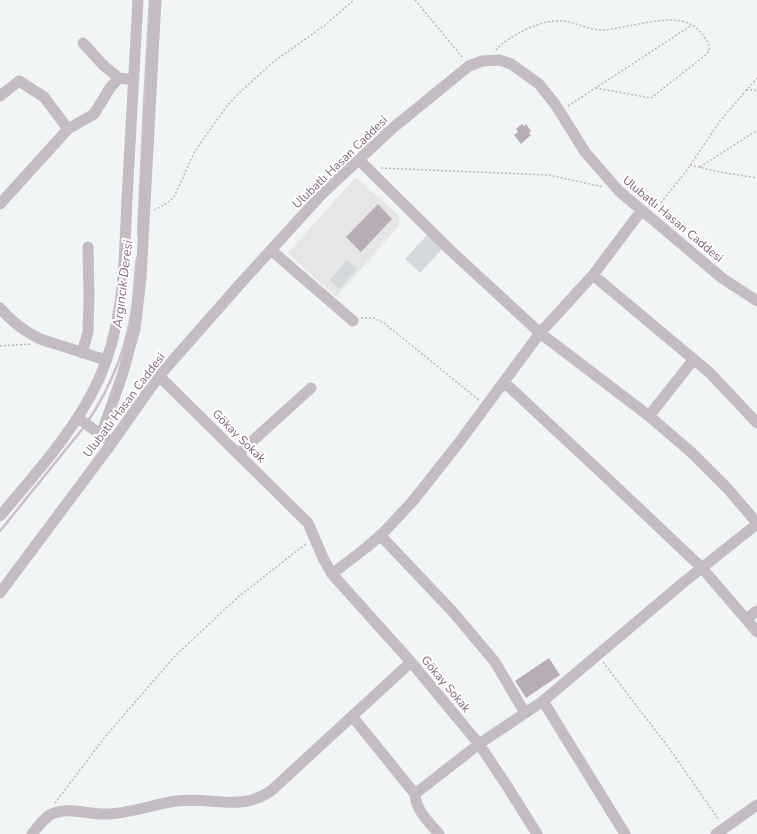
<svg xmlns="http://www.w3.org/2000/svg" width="757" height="834" viewBox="0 0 757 834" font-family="'Nunito Sans',sans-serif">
<rect width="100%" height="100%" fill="#f2f5f5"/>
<!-- built -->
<path fill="#e6e6e7" d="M356,177L399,216V226L336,297L288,253Z"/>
<!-- green -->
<path fill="#d4d9dc" d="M427,235L442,249L420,273L405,259Z
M347,260L357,269L339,289L330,280Z"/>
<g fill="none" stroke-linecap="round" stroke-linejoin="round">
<!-- stream -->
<path stroke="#ccbfcb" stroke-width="2.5" d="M138,235L144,105L150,0
M88,421C110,388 126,349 132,310C134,293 135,275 137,258
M0,531L84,427"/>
</g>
<!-- building -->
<path fill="#b8adb6" d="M522,124L524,126L526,124L531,131L529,133L531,135L521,144L514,135L518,132L516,129Z
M378,204L392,219L361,252L346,237Z
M549,658L560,675L526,698L515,681Z"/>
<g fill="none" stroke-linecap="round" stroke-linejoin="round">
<!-- path -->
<path stroke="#bcb7bb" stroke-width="1.5" stroke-dasharray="2 2" stroke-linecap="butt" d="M415,0L463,58
M496,50C509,35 544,18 564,21C576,23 590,30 602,30C626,29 671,12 692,25C698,28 701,33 705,38C709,43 711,48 707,54L651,98L596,88
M746,90H757
M568,106L692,25
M690,165L720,172L757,178
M700,167L757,130
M381,168L549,175L603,187
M656,209L687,170L720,121L757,78
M154,210L166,204L174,197L195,151L226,107L238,94L272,63L325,25L354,0
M361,318H374L384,323L479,400
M0,346L30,344
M603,662L669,748L719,820
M55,803L105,737L174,657L238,597L307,543"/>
<!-- minor -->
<path stroke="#c4bcc2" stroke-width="11" d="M83,43L104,66L119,78
M0,96L19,81L44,97L68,129
M359,160L450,250L540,333L649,416L692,453L728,489L757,523
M0,204L68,129L94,114L110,88L119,78L133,80
M271,250L353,321
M593,275L710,373L757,423
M0,308C11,321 24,331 40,339L106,360
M82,353L88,332L89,296L88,247
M159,376L308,523L324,560L332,574L411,662L479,744L543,701L684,582L757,524
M504,382L607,478L702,568L757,632
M649,416L694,359
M78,418L107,439
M101,435L122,376L135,329L141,278L156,0
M238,454L311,388
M0,516C36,473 75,431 99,379C125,321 124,261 127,199C131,133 134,66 138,0
M380,535L453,612L495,662L525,713
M332,574L367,547L383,533L412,502L458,444L540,333L593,275L641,211
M0,593L106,451L159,376L240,284L322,194L394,127L464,70L469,66L482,61L500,60L511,64L539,84L555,104L585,152L619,191L722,278L757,301
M746,619L757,611
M543,701L625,834
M352,716L415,794C416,811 429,822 439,834
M415,794L479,744L507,786L537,834
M32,834C38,827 45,816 54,813C70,807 91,815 108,814C132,813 154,804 177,801C212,796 241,813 272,790L411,662
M716,834L757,805"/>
</g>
<g text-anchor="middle" stroke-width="4" stroke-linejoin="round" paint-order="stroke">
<!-- street labels -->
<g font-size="12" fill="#81667b" stroke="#fff">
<text transform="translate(340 162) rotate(-44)" y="4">Ulubatlı Hasan Caddesi</text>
<text transform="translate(673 219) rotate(40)" y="4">Ulubatlı Hasan Caddesi</text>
<text transform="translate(124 405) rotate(-53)" y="4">Ulubatlı Hasan Caddesi</text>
<text transform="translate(239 436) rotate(45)" y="4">Gökay Sokak</text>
<text transform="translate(446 684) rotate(50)" y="4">Gökay Sokak</text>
</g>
<!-- water labels -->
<g font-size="13" font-style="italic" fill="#8b6c8a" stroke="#fff">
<text transform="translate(122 284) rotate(-83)" y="5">Argıncık Deresi</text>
</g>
</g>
</svg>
